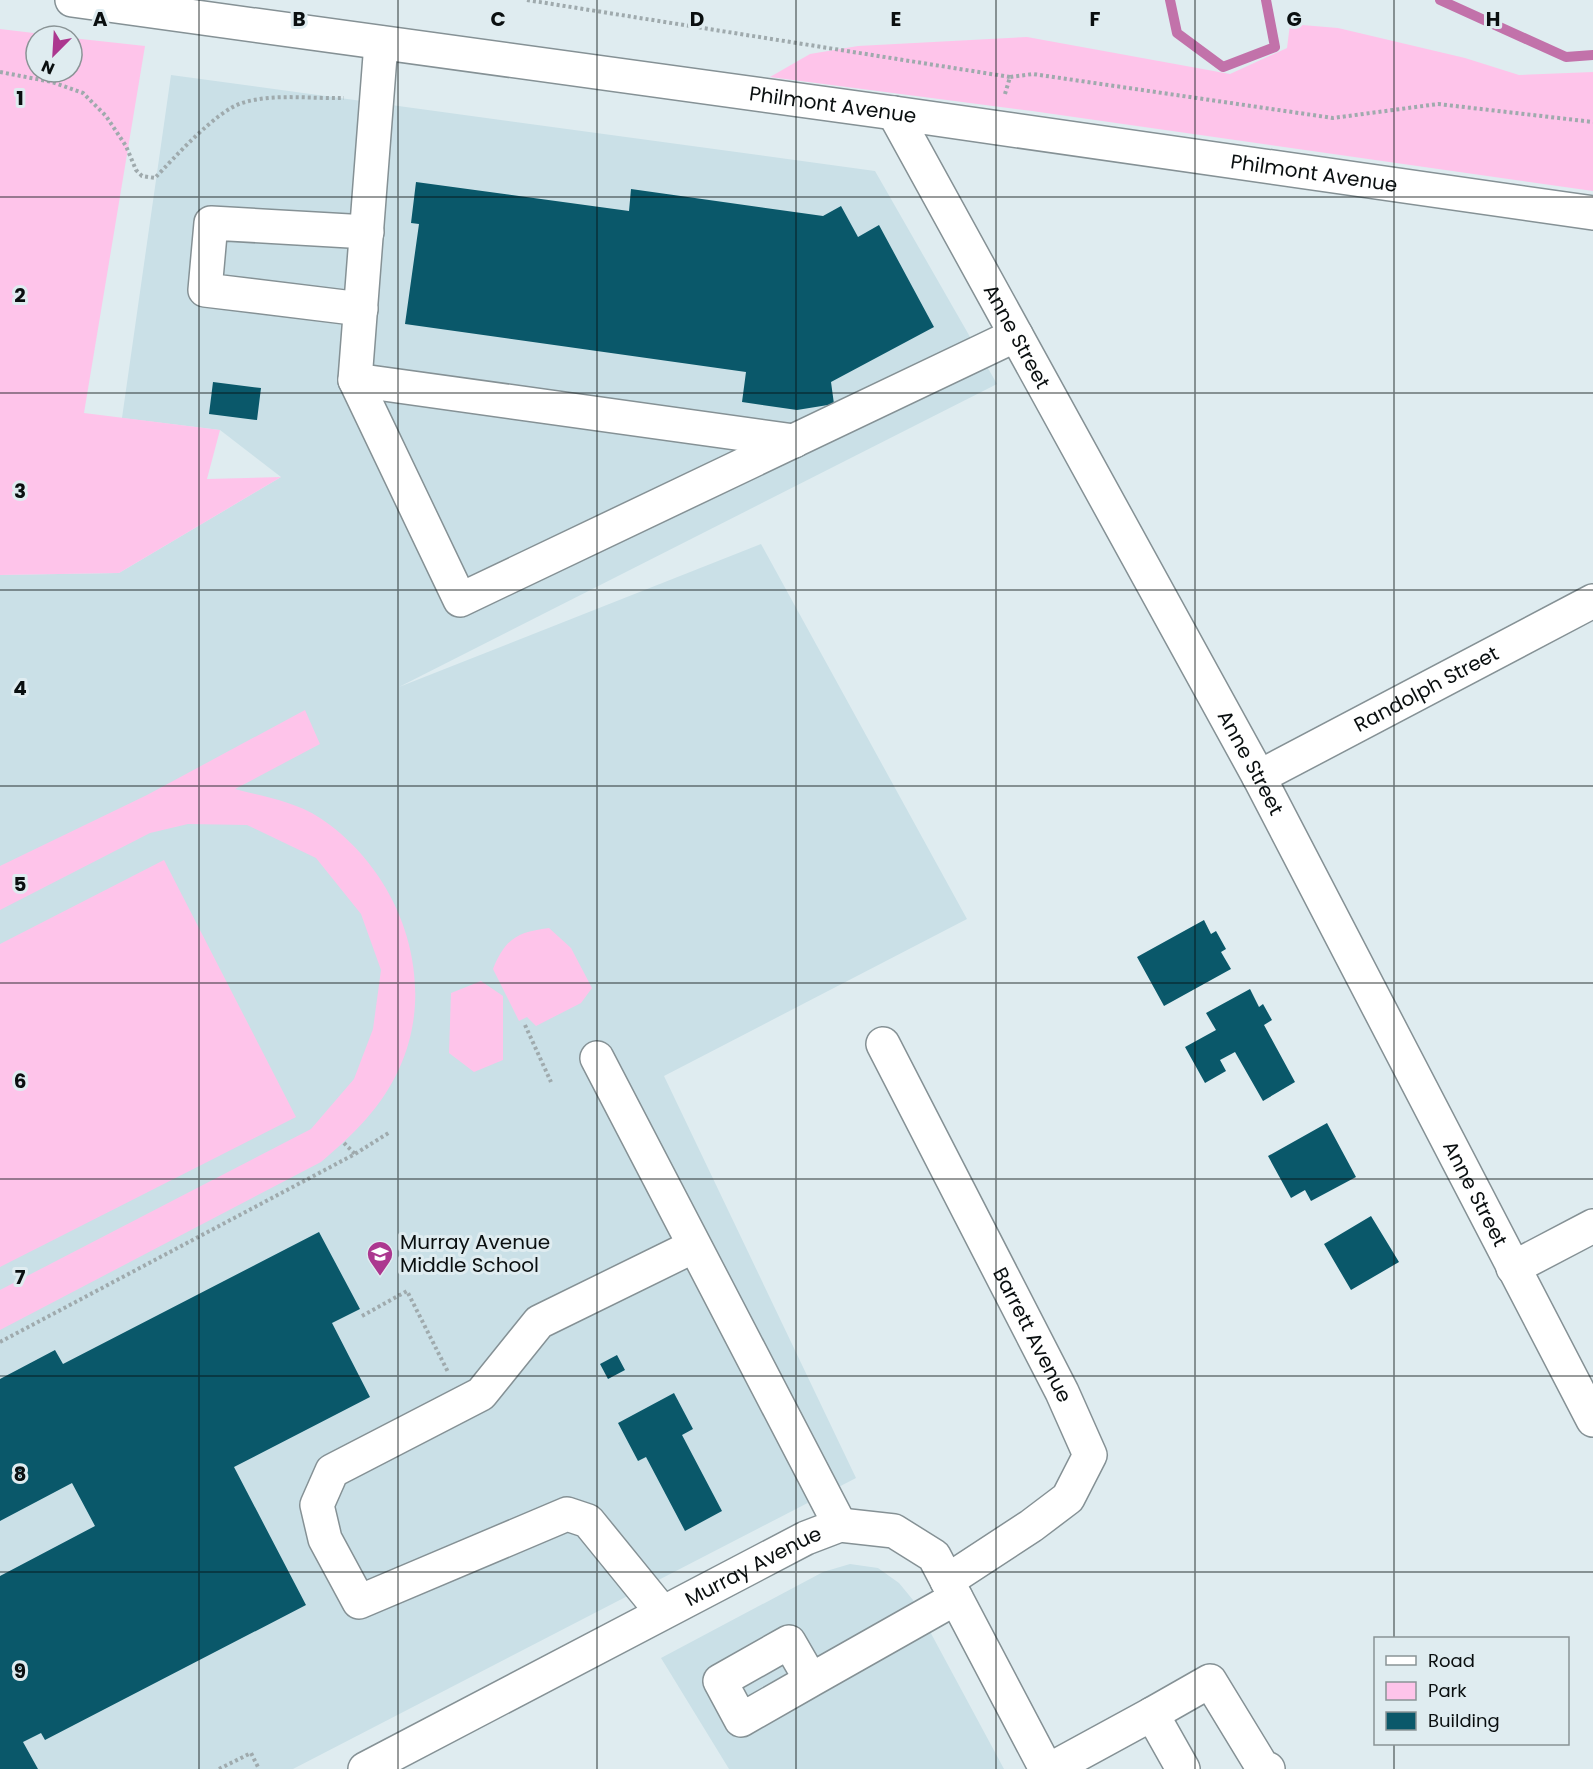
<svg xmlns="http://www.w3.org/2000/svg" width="1593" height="1769" viewBox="0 0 1593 1769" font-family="Poppins,sans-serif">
<rect width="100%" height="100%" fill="#dfecf0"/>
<!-- built -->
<path fill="#cae0e7" d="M171,75L875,171L997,384L399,687L761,544L967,919L664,1076L856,1478L293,1769H0V575L119,573L281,477L220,430L122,418Z
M850,1564L878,1568L899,1583L913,1600L1004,1769H729L661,1658L823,1572Z"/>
<!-- green -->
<path fill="#fec4ea" d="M1290,24L1338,28L1465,58L1519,75L1593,72V191L1032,111L770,77L810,54L858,46L1027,37L1230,74L1287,48Z
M0,29L59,36H36V72H72V38L145,46L84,413L220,430L207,479L281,477L119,573L0,575Z
M305,710L320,744L235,789C264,797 294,801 320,818C400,871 440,980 399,1069C381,1108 353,1135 321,1162L0,1330V1290L311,1129L354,1079L373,1029L381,970L361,914L316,858L247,825L188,824L150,833L0,910V866L147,795Z
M164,860L296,1117L0,1267V944Z
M549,928L571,948L592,988L581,1003L536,1026L527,1017L519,1021L493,969C505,939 517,932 549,928Z
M481,981L503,996V1060L474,1072L449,1053L451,993Z"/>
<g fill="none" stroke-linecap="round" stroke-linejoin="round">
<!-- stream -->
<path stroke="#c272aa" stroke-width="10" d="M1170,0L1177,33L1223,67L1275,47L1266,0
M1440,0L1566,57L1593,55"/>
</g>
<!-- building -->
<path fill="#0a586a" d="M416,182L629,211L631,189L823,216L841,206L858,237L879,225L934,327L831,382L834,404L797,410L742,402L746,372L405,324L419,224L411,223Z
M213,382L261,388L257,420L209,414Z
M1204,920L1211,934L1216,931L1226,949L1221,952L1231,969L1164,1006L1137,957Z
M1250,989L1259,1007L1263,1004L1272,1020L1264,1025L1295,1082L1263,1101L1235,1052L1220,1060L1226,1071L1205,1083L1185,1047L1216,1030L1206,1013Z
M1327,1123L1356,1177L1311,1201L1305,1190L1291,1198L1268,1156Z
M1371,1216L1399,1262L1351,1290L1324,1244Z
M319,1232L360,1309L332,1323L370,1397L234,1467L306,1605L45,1740L41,1733L23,1742L38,1769H0V1576L95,1526L72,1483L0,1521V1379L55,1350L63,1364Z
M617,1355L625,1370L608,1379L600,1364Z
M674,1393L693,1429L682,1435L722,1511L685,1531L646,1457L638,1461L618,1423Z"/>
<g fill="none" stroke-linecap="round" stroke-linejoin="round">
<!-- minor casing -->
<g stroke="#859195" stroke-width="36">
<g id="minor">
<path d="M381,43L355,380L460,600L1016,335"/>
<path id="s1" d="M894,113L1259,777L1593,1420"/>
<path d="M361,309L205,290L211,223L367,232"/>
<path d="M355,380L794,441"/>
<path id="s2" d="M1259,777L1593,601"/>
<path id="s3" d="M883,1044L1062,1392L1090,1455L1068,1498L1031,1526L947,1581"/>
<path d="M597,1058L840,1525"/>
<path d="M1513,1268L1593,1226"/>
<path d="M662,1612L588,1521L567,1514L359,1602L325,1539L317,1505L332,1471L481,1394L539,1322L694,1246"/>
<path d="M811,1680L741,1720L720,1681L789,1642L811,1680L956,1598"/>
<path d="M1152,1714L1210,1681L1263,1768L1268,1769"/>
<path id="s4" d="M365,1769L806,1538L840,1525L894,1531L934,1556L1046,1769"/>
<path d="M1051,1769L1152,1714L1183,1769"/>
</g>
</g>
<!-- major casing -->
<g stroke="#859195" stroke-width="36">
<g id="major">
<path id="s5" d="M72,0L894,113L1593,213"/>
</g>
</g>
<!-- path -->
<path stroke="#9faaad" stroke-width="4" stroke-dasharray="3 3" stroke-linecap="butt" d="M527,0L1010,77
M0,72L52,82L83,93L106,116L126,146L136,170L142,176L155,178C174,158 216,111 242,103C273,93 312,99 344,98
M1005,94L1010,77L1033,74L1333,118L1438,104L1593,122
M525,1025L551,1082
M344,1143L355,1154
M362,1316L407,1291L448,1372
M0,1342L355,1154L390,1132
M219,1769L251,1753L259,1769"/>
<!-- minor -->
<use href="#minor" stroke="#fff" stroke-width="33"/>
<!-- major -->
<use href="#major" stroke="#fff" stroke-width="33"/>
</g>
<!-- grid -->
<path fill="none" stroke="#0a0f10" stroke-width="1.5" stroke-opacity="0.55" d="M199,0V1769M398,0V1769M597,0V1769M796,0V1769M996,0V1769M1195,0V1769M1394,0V1638M0,197H1593M0,393H1593M0,590H1593M0,786H1593M0,983H1593M0,1179H1593M0,1376H1593M0,1572H1593M1394,1744V1769"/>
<!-- icons -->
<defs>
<g id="school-pin" transform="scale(1.35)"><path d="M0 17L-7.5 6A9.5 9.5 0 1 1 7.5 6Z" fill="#ac378f" stroke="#dfecf0"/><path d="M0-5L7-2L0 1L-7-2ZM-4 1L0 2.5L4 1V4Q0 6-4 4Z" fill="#fff"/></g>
</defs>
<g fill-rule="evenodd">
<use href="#school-pin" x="380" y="1254"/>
</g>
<g text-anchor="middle" stroke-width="6" stroke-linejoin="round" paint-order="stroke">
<!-- street labels -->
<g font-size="20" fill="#0a0f10" stroke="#dfecf0">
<text dy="7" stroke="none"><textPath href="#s5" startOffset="768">Philmont Avenue</textPath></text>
<text dy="7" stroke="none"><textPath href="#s5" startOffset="1254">Philmont Avenue</textPath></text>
<text dy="7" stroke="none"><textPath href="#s1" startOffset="255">Anne Street</textPath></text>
<text dy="7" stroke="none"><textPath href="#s2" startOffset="189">Randolph Street</textPath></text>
<text dy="7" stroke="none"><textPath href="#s1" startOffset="741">Anne Street</textPath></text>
<text dy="7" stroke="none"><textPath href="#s1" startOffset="1227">Anne Street</textPath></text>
<text dy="7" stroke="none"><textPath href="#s3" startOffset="327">Barrett Avenue</textPath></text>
<text dy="7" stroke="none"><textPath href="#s4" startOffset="438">Murray Avenue</textPath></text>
</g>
<!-- poi labels -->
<g font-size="20" fill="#0a0f10" stroke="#dfecf0" text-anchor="start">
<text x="400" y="1249">Murray Avenue<tspan x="400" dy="23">Middle School</tspan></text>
</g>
</g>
<g font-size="20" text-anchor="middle" font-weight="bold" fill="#0a0f10" stroke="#dfecf0" stroke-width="6" stroke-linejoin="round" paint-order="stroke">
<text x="100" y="26">A</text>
<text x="299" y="26">B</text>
<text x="498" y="26">C</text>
<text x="697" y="26">D</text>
<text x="896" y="26">E</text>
<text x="1095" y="26">F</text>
<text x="1294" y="26">G</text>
<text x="1493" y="26">H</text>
<text x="20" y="105">1</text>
<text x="20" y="302">2</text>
<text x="20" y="498">3</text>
<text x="20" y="695">4</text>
<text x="20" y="891">5</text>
<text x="20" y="1088">6</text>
<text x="20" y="1284">7</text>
<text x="20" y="1481">8</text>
<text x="20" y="1678">9</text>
</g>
<!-- legend -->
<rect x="1374" y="1637" width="195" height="108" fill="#dfecf0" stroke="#8a9496" stroke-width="1.5"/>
<rect x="1386" y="1656" width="30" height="9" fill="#ffffff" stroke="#8a9496" stroke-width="1.5"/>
<text x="1428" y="1667" font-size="18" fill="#0a0f10">Road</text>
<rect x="1386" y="1682" width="30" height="18" fill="#fec4ea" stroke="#8a9496" stroke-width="1.5"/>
<text x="1428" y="1697" font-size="18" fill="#0a0f10">Park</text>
<rect x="1386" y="1712" width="30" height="18" fill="#0a586a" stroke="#8a9496" stroke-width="1.5"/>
<text x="1428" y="1727" font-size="18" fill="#0a0f10">Building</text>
<!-- north arrow -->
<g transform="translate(54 54) rotate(204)"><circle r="28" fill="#dfecf0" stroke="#8a9496" stroke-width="1.5"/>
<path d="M0-4.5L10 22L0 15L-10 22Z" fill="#ac378f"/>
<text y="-9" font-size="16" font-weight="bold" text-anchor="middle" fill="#0a0f10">N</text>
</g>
</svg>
